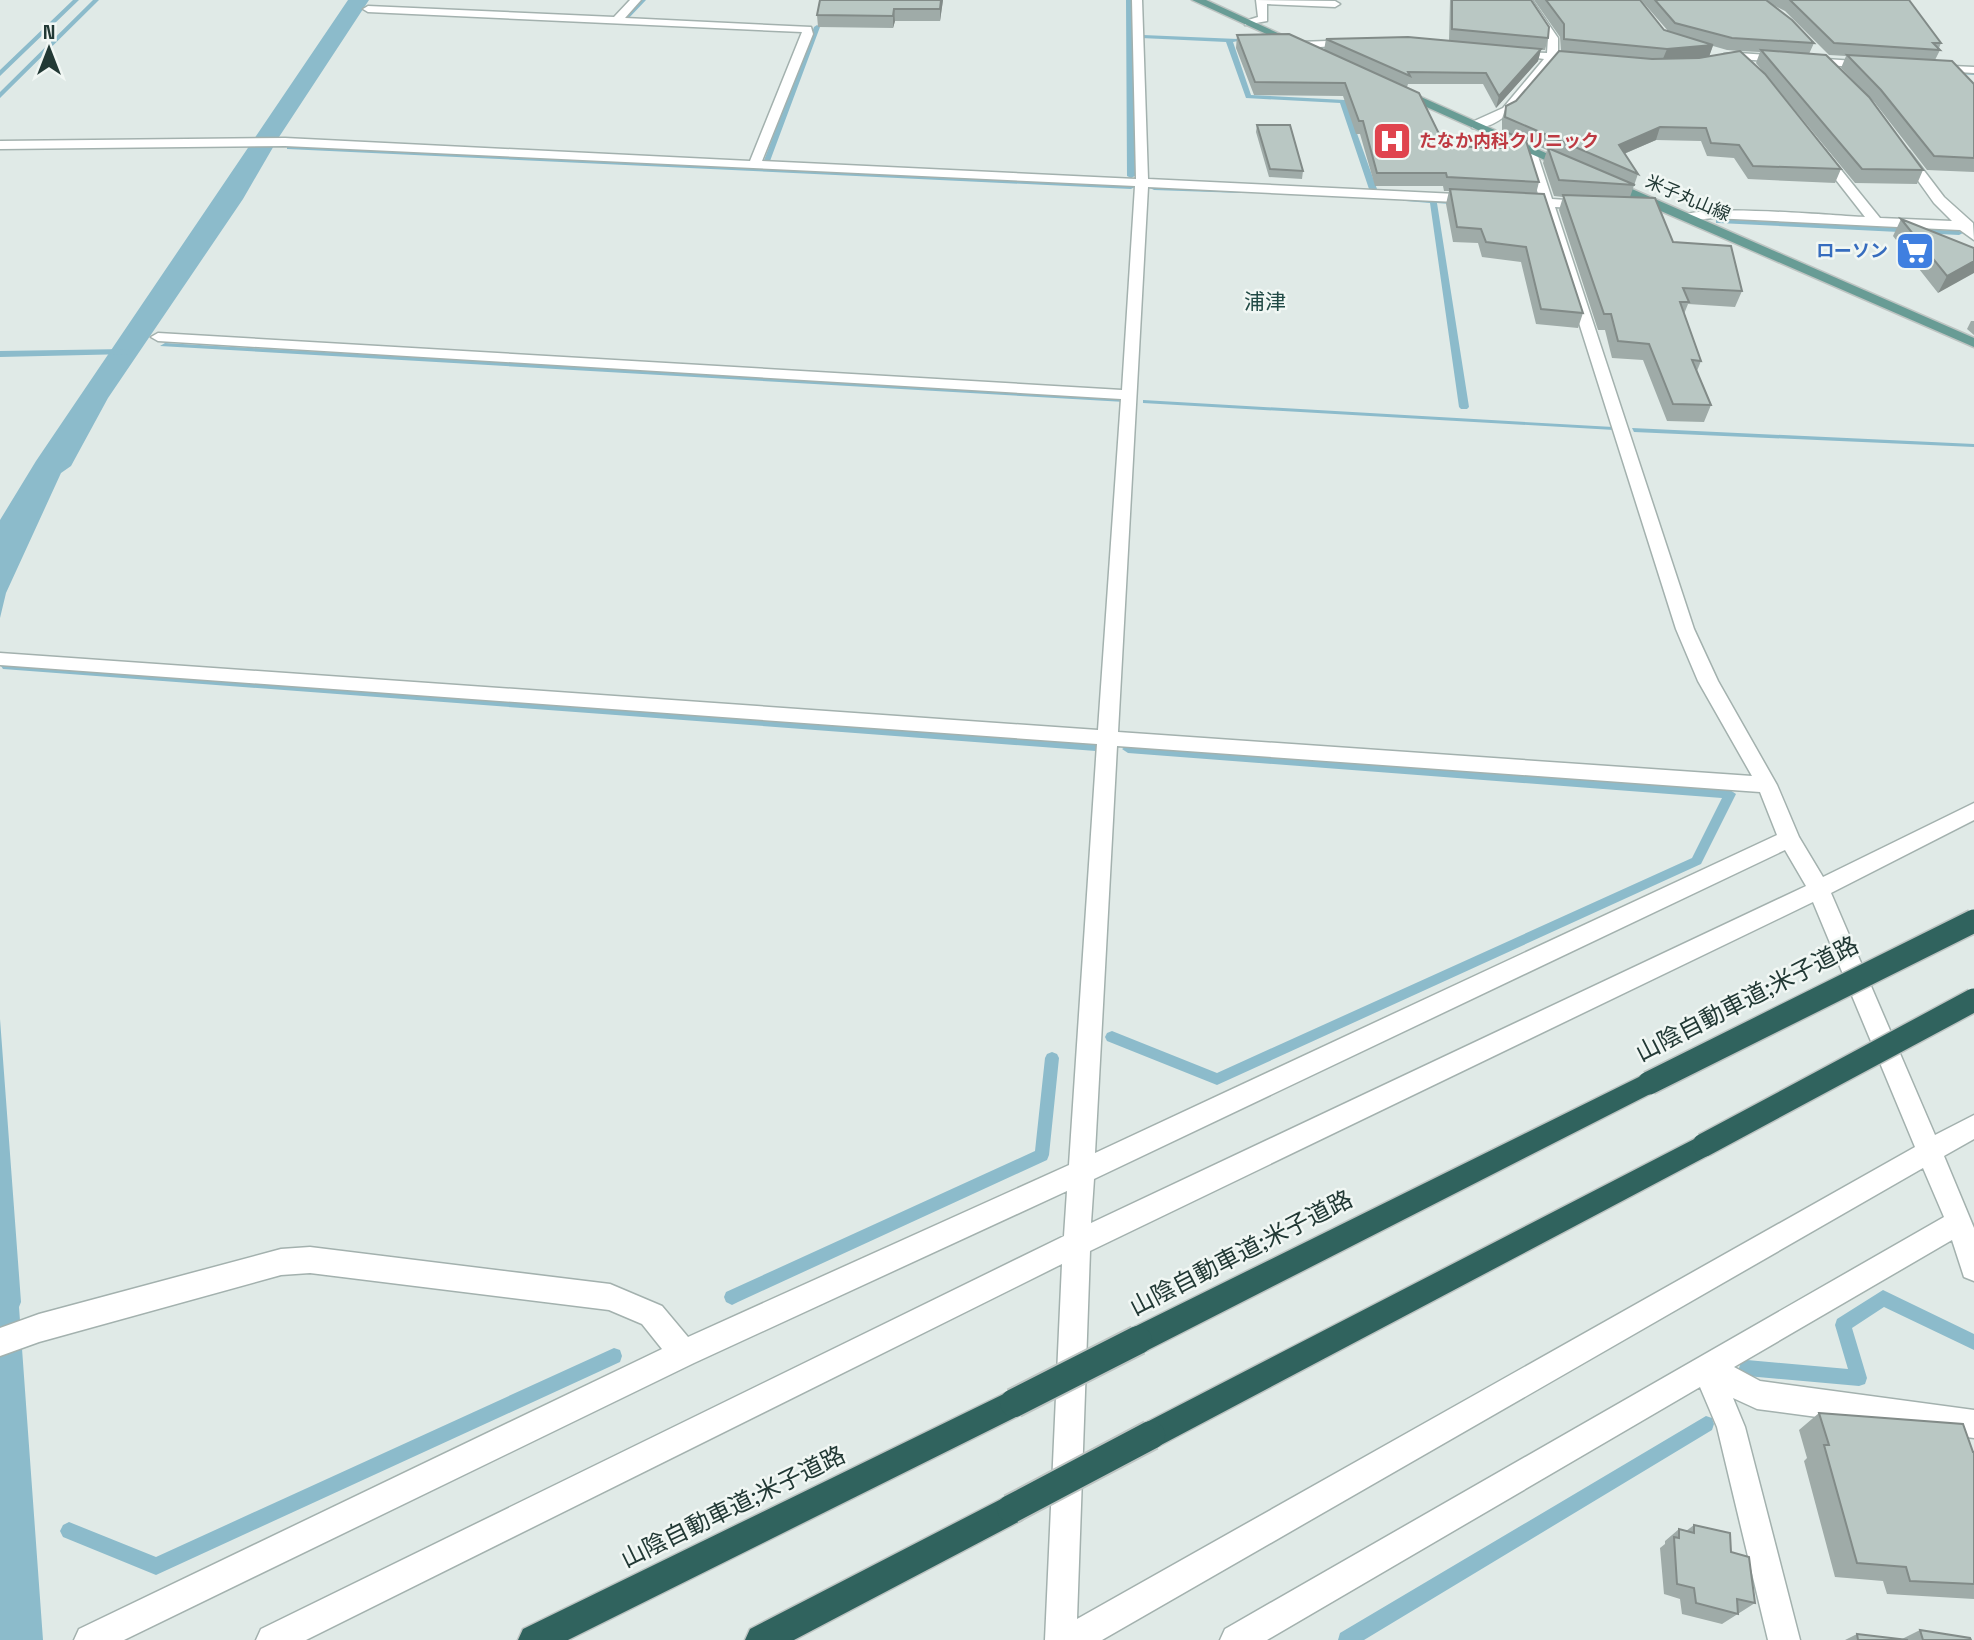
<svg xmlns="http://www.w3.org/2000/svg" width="1974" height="1640" viewBox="0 0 1974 1640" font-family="'Space Grotesk','Noto Sans JP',sans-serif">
<rect width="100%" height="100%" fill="#e0eae7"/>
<!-- water -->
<path fill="#8cbbcb" d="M348,0H369L279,137L243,199L108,398L71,466L61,473L6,593L0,618V520L36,461Z
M165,343L1124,398L1125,402L160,346Z
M1143,400L1613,427L1614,430L1143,403Z
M1632,428L1974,444V447L1634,432Z
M0,1019L21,1302L19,1307L43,1640H0Z"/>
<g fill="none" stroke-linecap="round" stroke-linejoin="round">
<!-- stream -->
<path fill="#8cbbcb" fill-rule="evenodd" d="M73,0H79L0,76V70Z
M93,0H99L0,98V92Z
M640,0H646L627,20H623V18Z
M1126,0H1132L1135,176L1131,178L1127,176Z
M817,25L820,27L770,161L763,163L814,27Z
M1143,35L1238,39V41L1233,42L1251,95L1345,100L1377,189L1373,191L1369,189L1340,103L1246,98L1226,42L1141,38Z
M1949,70L1974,71V75L1947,73V71Z
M290,145L1131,185L1135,187L1131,189L287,149V145Z
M1151,186L1241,189L1245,191L1241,193L1154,190L1150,188Z
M1403,197L1462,201L1466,203L1462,205L1437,203L1469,407L1467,409H1461L1459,407L1430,203L1406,201H1403Z
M1716,219L1959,231L1963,233L1959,235L1719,223H1716Z
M126,349L129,350V354L0,357V351Z
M7,662L1096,743L1102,747L1096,751L3,669L1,666Z
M1128,745L1730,790L1736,794L1701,864L1217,1085L1107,1041L1105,1037L1107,1033L1112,1031L1217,1073L1692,858L1722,798L1128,753L1122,749Z
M1052,1052L1057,1054L1059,1058L1049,1155L1047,1160L738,1302L732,1305L726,1302L724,1297L726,1292L1035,1151L1045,1058L1047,1054Z
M1883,1290L1974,1334V1350L1884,1307L1852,1328L1867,1378L1865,1384L1859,1386L1747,1376L1741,1374L1739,1368L1741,1362L1747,1360L1848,1369L1835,1325L1837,1319Z
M614,1348L620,1350L622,1356L620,1362L156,1575L63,1537L60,1531L63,1525L69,1522L156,1557Z
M1706,1416L1712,1418L1714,1424L1712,1430L1364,1640H1338L1340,1633Z"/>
<!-- minor casing -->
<g stroke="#a3b1ae" stroke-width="3">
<path id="minor" d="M630,0H641L625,18L811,27L813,34L762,161L1136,179L1132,0H1142L1148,179L1477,195L1483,199L1477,203L1148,187L1118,732L1752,776L1698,681L1676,629L1542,206L1520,205L1514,201L1520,197L1539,198L1526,147L1536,150L1552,199L1594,202L1595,205L1589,209L1555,207L1694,629L1718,681L1777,785L1799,837L1823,877L1974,803V820L1831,893L1935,1135L1974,1115V1139L1944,1156L1974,1228V1281L1964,1277L1952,1240L1734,1367L1760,1381L1974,1410V1438L1757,1409L1733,1398L1745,1427L1800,1640H1768L1717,1427L1700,1387L1267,1640H1220L1225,1629L1944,1217L1923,1168L1102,1640H1045L1062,1264L306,1640H256L261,1629L1064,1236L1067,1191L694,1363L124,1640H74L79,1629L662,1349L642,1324L609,1310L310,1273L281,1275L39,1342L0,1356V1328L39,1314L281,1249L310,1247L610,1284L662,1306L688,1337L1069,1165L1097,744L0,665V653L1098,730L1121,399L158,341L151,337L158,333L1122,390L1135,186L285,146L0,149V141L285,138L750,161L802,32L368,12L363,9L368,6L614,17ZM1117,746L1760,792L1777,835L1095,1153ZM1785,850L1806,886L1091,1223L1094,1179ZM1813,902L1915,1147L1077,1619L1090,1251Z
M1256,0L1335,1L1340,4L1335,7L1267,4V21L1245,25V21L1258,17Z
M1522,0H1532L1558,38V54L1588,59L1583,62L1555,60C1537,82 1504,132 1472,128V122L1503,108L1544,59L1505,53L1506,51L1547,53L1548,38Z
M1353,40L1358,43L1357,45L1300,48L1295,45L1300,42Z
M1738,53L1870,62L1876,65L1870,68L1738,59L1719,65L1713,62L1724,54Z
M1931,65L1974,67V73L1927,70L1925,68Z
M1821,149L1825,150L1880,218L1952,221L1934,203L1899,154L1909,151L1944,197L1973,223L1974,240L1960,230L1713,218L1687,221L1680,217C1698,203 1835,216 1865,217L1815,153Z"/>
</g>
<!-- major casing -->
<g stroke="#bdc4c2" stroke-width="3">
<path id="major" d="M1192,0H1206L1306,46L1297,48Z
M1393,88H1401L1575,166L1565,169L1393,92Z
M1601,179H1609L1974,338V347L1601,185Z"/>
</g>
<!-- highway casing -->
<g stroke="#bdc4c2" stroke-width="3">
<path id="highway" d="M1649,1072L1658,1076L1661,1083L1658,1090L1148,1350L1138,1354L1128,1350L1124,1340L1128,1330Z
M1704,1134L1713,1137L1717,1145L1713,1153L1161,1445L1151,1450L1141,1445L1136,1435L1141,1425Z
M1014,1389L1024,1393L1028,1403L1024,1413L568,1640H518L523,1629Z
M1011,1494L1022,1498L1026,1509L1022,1520L794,1640H745L750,1629Z"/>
</g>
<!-- minor -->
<use href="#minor" fill="#fff" fill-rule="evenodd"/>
<!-- major -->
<use href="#major" fill="#689c95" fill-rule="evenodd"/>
<!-- highway -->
<use href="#highway" fill="#30635e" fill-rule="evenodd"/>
<!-- highway-bridge-far1 casing -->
<g stroke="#bdc4c2" stroke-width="26" stroke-linecap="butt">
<path id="highway-bridge-far1" d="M1649,1083L1974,921
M1704,1145L1974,1000"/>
</g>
<!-- highway-bridge casing -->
<g stroke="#bdc4c2" stroke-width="32" stroke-linecap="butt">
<path id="highway-bridge" d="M1014,1403L1138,1340
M1011,1509L1151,1435"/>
</g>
<!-- highway-bridge-far1 -->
<use href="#highway-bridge-far1" stroke="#30635e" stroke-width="23"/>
<!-- highway-bridge -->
<use href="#highway-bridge" stroke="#30635e" stroke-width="28"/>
</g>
<!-- wall -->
<path fill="#9faba8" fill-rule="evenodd" d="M943,0L940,21H895L893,28L818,27L817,15Z
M1450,0H1531L1548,38L1545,50H1541L1538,61L1496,108L1483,84H1408L1407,87L1445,146L1500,148L1504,131L1539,182L1536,194L1583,313L1578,328L1536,324L1521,262L1482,257L1478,243L1453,242L1446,204L1449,191H1444L1443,186H1375L1360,134H1356L1343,96L1254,95L1236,48L1237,35L1324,50L1326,39L1449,41Z
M1534,0H1640L1664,30L1669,32L1641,0H1909L1941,43L1939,48L1940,50L1935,60L1974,84V172L1927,170L1875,103L1841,68L1846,56L1829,55L1785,11L1771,4L1814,43L1809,54L1923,170L1917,184L1855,183L1756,63L1760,52L1740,51L1841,169L1835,183L1748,179L1734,158L1707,156L1701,141L1656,140L1624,154L1638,174L1630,197L1673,242L1742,291L1735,307L1688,304L1684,314L1701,361L1697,371L1711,405L1704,422L1667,421L1643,360L1612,358L1605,330H1598L1559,210L1563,197L1554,196L1543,163L1547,150L1502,130V119L1506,106L1516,101L1561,51L1560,37ZM1713,46L1727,50L1738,51L1709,56Z
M1257,125L1303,171L1302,179L1269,177L1256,132Z
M1901,219L1974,248L1938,293L1893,236Z
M1971,321H1974V335L1967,329Z
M1819,1413L1974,1452V1599L1887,1594L1883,1581L1835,1577L1804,1461L1807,1458L1799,1430Z
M1694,1525L1731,1552L1755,1603L1722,1624L1682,1614L1680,1599L1664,1594L1660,1548L1665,1544V1541L1679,1529L1686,1531Z
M1920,1630L1971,1640H1845L1857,1634L1902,1639Z"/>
<!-- shaded-wall -->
<path fill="#828b88" d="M941,0H943L940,21V9Z
M894,9L895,21L893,28V16Z
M1713,45L1709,57L1662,61L1667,49Z
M1541,49L1538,61L1496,108L1499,96Z
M1660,127L1656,140L1614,158L1619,145Z
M1974,261V273L1938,293L1947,276Z"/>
<!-- building -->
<path fill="#b9c7c3" stroke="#828b88" stroke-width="2" d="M820,0H941L940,9H894L893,16L817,15Z
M1452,0H1531L1549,27L1548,38L1452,29Z
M1546,0H1640L1664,30L1713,45L1667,49L1564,39V24Z
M1655,0H1766L1792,20L1814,43L1732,38L1675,23Z
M1790,0H1909L1941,43H1933L1940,50L1834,43Z
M1289,34L1419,93L1445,146L1502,148L1504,131L1526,141L1539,182L1447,177L1446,173H1377L1363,121H1359L1345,83L1255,82L1237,35Z
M1408,37L1541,49L1499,96L1486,73L1408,72L1410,76L1326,39Z
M1761,50L1826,55L1869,97L1923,170L1862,169Z
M1559,51L1652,59L1699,58L1740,51L1765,74L1841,169L1753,166L1739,145L1711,143L1706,128L1660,127L1619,145L1638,174L1505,117L1506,106L1516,101Z
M1847,55L1952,61L1974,84V158L1934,156L1881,90Z
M1257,125H1290L1303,171L1270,169Z
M1548,148L1635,185L1559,180Z
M1450,189L1544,194L1583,313L1541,309L1526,247L1486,242L1481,229L1457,227Z
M1563,195L1655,198L1673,242L1731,246L1742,291L1683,288L1689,302H1680L1701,361L1692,360L1711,405L1673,404L1649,344L1618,341L1611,314H1604Z
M1901,219L1974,248V261L1947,276Z
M1819,1413L1963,1424L1973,1452H1974V1584L1910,1581L1906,1567L1857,1563L1824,1445H1829Z
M1694,1525L1730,1533L1731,1552L1749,1557L1755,1603L1737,1599L1738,1614L1696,1603L1694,1588L1677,1584L1674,1537L1679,1538V1529L1694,1533Z
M1920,1630L1970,1638L1971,1640H1923Z
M1857,1634L1908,1640H1858Z"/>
<!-- icons -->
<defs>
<g id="hospital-square" transform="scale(2.0125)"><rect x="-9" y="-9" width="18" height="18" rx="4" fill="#e0444e" stroke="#f1f7f4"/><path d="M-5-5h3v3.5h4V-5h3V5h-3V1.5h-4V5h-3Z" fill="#fff"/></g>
<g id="supermarket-square" transform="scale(2.0125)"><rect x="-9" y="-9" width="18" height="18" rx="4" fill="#3f7fe0" stroke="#f1f7f4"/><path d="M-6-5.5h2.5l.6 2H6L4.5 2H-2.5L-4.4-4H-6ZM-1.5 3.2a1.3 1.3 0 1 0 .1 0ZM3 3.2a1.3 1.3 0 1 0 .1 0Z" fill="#fff"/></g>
</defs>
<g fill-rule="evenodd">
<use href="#hospital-square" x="1392" y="141"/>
<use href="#supermarket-square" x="1915" y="251"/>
</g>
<g text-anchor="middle" stroke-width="5" stroke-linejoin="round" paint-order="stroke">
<!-- far-health labels -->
<g font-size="18" font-weight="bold" fill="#be3a42" stroke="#f1f7f4" text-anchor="start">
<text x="1419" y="147">たなか内科クリニック</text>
</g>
<!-- far-street labels -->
<g font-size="18" fill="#223935" stroke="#f1f7f4">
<text transform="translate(1688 198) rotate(23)" y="6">米子丸山線</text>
</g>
<!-- far-shop labels -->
<g font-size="18" font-weight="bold" fill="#366cbe" stroke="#f1f7f4" text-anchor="end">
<text x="1888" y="257">ローソン</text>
</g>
<!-- far-quarter labels -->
<g font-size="21" fill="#204944" stroke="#f1f7f4">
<text x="1265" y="309">浦津</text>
</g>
<!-- near-street labels -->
<g font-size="24" fill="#223935" stroke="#f1f7f4">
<text transform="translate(1747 999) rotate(-27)" y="8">山陰自動車道;米子道路</text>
<text transform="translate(1241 1253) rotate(-27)" y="8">山陰自動車道;米子道路</text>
<text transform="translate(733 1507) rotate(-26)" y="8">山陰自動車道;米子道路</text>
</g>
</g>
<!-- north arrow -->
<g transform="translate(49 49)" stroke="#f1f7f4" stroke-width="5" paint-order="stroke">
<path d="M0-5L12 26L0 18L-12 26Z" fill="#223935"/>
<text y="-10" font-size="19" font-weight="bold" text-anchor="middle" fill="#223935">N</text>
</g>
</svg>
